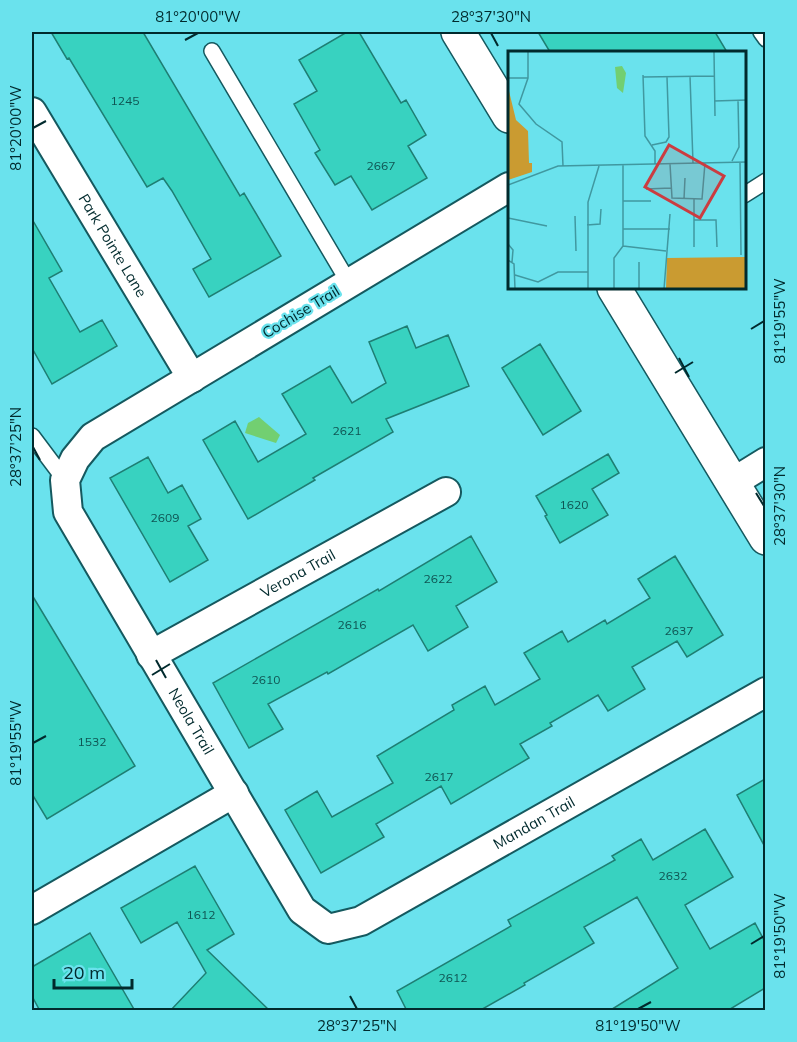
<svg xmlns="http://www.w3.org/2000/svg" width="797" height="1042" viewBox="0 0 797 1042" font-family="Mulish,sans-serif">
<rect width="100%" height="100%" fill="#6ae2ed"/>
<!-- water -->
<path fill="#72cf71" d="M259,417L280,435L276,443L245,433L248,423Z"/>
<!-- building -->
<path fill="#38d2c0" stroke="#1e7e73" stroke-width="1.5" d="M51,32H143L240,196L244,193L281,256L209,297L193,269L211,259L172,191L163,178L147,187L69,58L67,59Z
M347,32H359L401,103L406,100L426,135L408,146L427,178L372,210L351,176L335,185L315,153L320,150L294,104L317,91L299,60Z
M538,32H715L727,52H550Z
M32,219L62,271L49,278L80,332L102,320L117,346L52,384L32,348Z
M407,326L416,348L448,335L469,386L386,419L393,432L313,478L315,480L248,519L203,440L235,421L258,462L306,434L282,394L330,366L352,403L386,383L369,342Z
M540,344L581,411L543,435L502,368Z
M608,454L619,473L592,489L608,515L560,543L545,516L547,515L536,496Z
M148,457L168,493L182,485L201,519L188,526L208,560L170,582L110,478Z
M471,536L497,582L456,606L468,627L428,651L413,625L328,674L327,672L268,704L283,729L249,748L213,683L378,589L379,591Z
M675,556L723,635L687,657L677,641L632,667L645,689L608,711L598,695L550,723L552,726L520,744L529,758L451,804L441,786L376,824L384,837L321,873L285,810L317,791L332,817L393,783L377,756L454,710L452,705L485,686L495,705L540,679L524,653L562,631L568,642L605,620L607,624L650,598L638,579Z
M32,595L135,766L47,819L32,794Z
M765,779V847L737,795Z
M705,829L733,877L685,905L710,949L755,923L765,942V988L727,1011H609L678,968L637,897L584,927L594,943L524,983L525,985L479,1011H407L397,991L511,926L508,920L615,860L612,856L641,839L653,860Z
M195,866L234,934L207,950L270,1011H170L206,973L177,922L141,943L121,908Z
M90,933L135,1011H40L32,996V967Z"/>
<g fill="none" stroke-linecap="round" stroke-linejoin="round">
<!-- service casing -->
<g stroke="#15595f" stroke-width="18">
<path id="service" d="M761,32L766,39
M212,51L349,283
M744,195L766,181
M32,436L65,480"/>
</g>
<!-- minor casing -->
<g stroke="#15595f" stroke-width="32">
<g id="minor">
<path id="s1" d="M32,112L192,378"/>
<path id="s2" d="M509,187L93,437L75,459L65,480L68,512L302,910L328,929L361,921L766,692"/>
<path d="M732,483L766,462"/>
<path id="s3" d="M151,655L446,492"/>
<path d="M32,910L234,793"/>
</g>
</g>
<!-- secondary casing -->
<g stroke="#15595f" stroke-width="36">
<path id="secondary" d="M458,32L509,116
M614,288L766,538"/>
</g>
<!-- service -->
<use href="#service" stroke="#fff" stroke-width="15"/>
<!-- minor -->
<use href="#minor" stroke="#fff" stroke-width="28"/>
<!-- secondary -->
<use href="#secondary" stroke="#fff" stroke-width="33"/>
</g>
<!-- ticks -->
<path fill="none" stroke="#012a2d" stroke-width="2" d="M491,33L498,46M185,40L198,33M33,128L46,121M751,329L764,321M679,358L689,377M675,373L693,362M33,447L40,460M756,493L764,506M156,660L166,678M152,675L170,664M33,743L46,736M751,944L764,936M350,996L357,1009M638,1009L651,1002"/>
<g text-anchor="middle" stroke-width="4.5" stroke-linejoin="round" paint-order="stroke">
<!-- number labels -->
<g font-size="12" fill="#0f5452">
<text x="125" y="105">1245</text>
<text x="381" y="170">2667</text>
<text x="347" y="435">2621</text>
<text x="574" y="509">1620</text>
<text x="165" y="522">2609</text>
<text x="438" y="583">2622</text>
<text x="352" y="629">2616</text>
<text x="679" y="635">2637</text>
<text x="266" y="684">2610</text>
<text x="92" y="746">1532</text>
<text x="439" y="781">2617</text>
<text x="673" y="880">2632</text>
<text x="201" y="919">1612</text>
<text x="453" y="982">2612</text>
</g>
<!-- street labels -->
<g font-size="15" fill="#012a2d" stroke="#6ae2ed">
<text dy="5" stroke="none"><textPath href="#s1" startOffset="156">Park Pointe Lane</textPath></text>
<text transform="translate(301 312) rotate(-31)" y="5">Cochise Trail</text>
<text dy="5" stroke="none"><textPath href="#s3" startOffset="168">Verona Trail</textPath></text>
<text dy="5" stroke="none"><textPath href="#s2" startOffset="812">Neola Trail</textPath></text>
<text dy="5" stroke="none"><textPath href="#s2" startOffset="1296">Mandan Trail</textPath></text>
</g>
</g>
<!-- overview -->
<g transform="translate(508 51)">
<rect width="238" height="238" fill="#6ae2ed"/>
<path d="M0,36L8,69L20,80L21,112H24V121L0,129ZM238,206V238H158L159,207Z" fill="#ca9b31"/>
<path d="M114,15L118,22L115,42L109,37L107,16Z" fill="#72cf71"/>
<path fill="none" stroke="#4098a0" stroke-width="1.5" d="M20,1V27L11,53L28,73L54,91L55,115M206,1L207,65M135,24L137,85L147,100V113M182,25L185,112M135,26L206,25M0,27H20M206,50L239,49M144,94L158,91L161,86L159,26M224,110L231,96L230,49M232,111L233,204M162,113L164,147L194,148L197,112M0,134L50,115L239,111M138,138L163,137M176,148L177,127M186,148V196M115,150H143M67,165L68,200M0,167L39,175M186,169H208L209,196M79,174L92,173L93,158M115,178H162M0,193L5,199L4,211M115,195L158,200M0,209L6,213L7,238M131,211V238M7,224L30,231L50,221H80M80,238V151L91,115M106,238V207L115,195V113M156,238L162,163"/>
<path fill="#cb3c40" fill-opacity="0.15" stroke="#cb3c40" stroke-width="3" d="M161,94L216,125L192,167L137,136Z"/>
<rect width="238" height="238" fill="none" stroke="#012a2d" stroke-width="3"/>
</g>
<!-- border -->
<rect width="797" height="1042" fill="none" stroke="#6ae2ed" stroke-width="66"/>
<!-- scale -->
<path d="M54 979v9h78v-9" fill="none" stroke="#012a2d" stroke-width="3"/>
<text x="63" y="979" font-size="18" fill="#012a2d" stroke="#6ae2ed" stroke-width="4.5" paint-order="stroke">20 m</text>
<rect x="33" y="33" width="731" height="976" fill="none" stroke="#012a2d" stroke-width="2"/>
<g font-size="15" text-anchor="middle" fill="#012a2d">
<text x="198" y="22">81°20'00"W</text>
<text x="491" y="22">28°37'30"N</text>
<text transform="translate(16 128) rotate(-90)" y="5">81°20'00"W</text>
<text transform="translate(780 321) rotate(-90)" y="5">81°19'55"W</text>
<text transform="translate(16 447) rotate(-90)" y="5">28°37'25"N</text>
<text transform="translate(780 506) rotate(-90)" y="5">28°37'30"N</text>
<text transform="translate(16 743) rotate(-90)" y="5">81°19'55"W</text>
<text transform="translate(780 936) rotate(-90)" y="5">81°19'50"W</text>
<text x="357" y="1031">28°37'25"N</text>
<text x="638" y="1031">81°19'50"W</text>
</g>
</svg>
